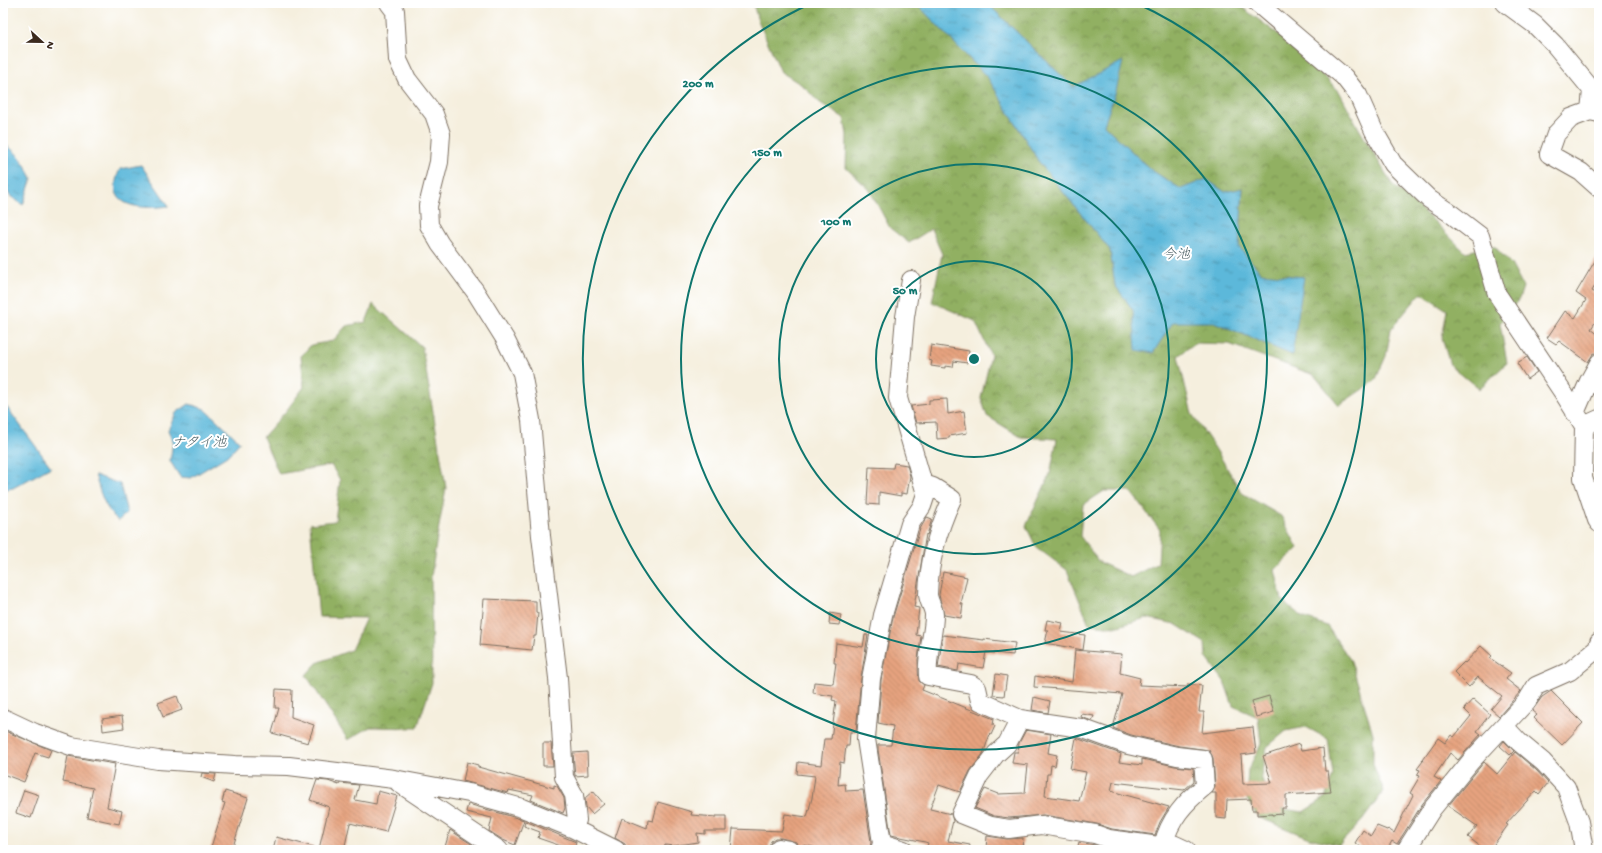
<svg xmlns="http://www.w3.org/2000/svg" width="1602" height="853" viewBox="0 0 1602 853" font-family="'Gochi Hand','Klee One',sans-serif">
<defs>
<pattern id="forest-crowns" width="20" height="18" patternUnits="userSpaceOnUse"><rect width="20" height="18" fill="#91b062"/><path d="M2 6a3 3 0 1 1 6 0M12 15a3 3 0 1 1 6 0" fill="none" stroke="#788f50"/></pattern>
<pattern id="water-ripples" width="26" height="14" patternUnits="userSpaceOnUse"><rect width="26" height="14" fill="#5cb8da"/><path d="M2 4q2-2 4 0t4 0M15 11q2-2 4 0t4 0" fill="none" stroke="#4d96b0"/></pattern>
<pattern id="building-back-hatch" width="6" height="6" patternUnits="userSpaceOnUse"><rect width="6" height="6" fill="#e6a37f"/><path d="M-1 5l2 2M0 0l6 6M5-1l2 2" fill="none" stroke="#bc8567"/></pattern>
</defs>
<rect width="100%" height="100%" fill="#fff"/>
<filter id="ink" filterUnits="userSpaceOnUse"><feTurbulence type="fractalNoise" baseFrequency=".025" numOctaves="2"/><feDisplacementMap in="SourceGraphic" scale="8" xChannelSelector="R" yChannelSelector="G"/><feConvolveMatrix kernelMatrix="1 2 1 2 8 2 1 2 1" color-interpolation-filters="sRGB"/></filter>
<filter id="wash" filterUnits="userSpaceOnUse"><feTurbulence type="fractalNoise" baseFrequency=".012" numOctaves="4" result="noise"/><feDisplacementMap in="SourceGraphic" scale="16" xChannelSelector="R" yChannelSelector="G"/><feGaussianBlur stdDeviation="0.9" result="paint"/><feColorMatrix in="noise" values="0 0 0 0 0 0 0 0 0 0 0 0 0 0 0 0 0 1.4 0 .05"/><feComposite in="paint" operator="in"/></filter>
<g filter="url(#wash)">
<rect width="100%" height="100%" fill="#f5efde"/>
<!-- forest -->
<path fill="url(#forest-crowns)" stroke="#666d40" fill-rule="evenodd" d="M753,3H916L988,78L1039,162L1110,250L1115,285L1133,310L1153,353L1173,321L1214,322L1292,355L1261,273L1239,247L1243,188L1225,192L1206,179L1181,189L1150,169L1104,125L1116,91L1073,87L987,3H1236L1292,44L1339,91L1358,127L1392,184L1435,222L1465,252L1494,246L1511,264L1523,287L1519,299L1500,323L1507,363L1479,389L1450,365L1442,338L1447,310L1421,293L1391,329L1386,356L1375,381L1339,405L1314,375L1229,344L1195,343L1178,356L1192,414L1215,448L1242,493L1281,516L1298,548L1275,570L1282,600L1302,617L1327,626L1351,661L1373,734V764L1384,791L1362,821L1339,845L1309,838L1258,817L1246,798L1248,770L1261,744L1258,717L1233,706L1224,681L1206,657L1205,643L1175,624L1146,618L1115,627L1089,624L1067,570L1036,547L1026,526L1050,474L1057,439L1021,437L987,416L981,398L991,355L975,321L932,302L942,254L931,229L909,243L890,228L869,189L846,168L847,135L844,118L819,102L802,85L781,72L757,18ZM1104,491H1130L1160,530L1158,563L1131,577L1099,562L1080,536L1083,505ZM1306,727L1328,739L1333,775L1325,798L1303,812L1272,807L1261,776L1267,747L1286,731Z
M373,304L422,347L446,488L437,537L431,577L432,683L417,728L370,727L348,740L306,675L317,663L351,650L366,618L319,617L310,524L335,521L340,480L331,465L279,474L263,437L286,411L304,387L301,356L311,345L333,341L346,326L366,322Z"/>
<!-- water -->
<path fill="url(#water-ripples)" stroke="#4c717c" d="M916,3H987L1073,87L1123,61L1116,91L1104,125L1150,169L1181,189L1206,179L1225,192L1243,188L1239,247L1261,273L1304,277L1292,355L1214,322H1173L1153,353L1136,350L1133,310L1115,285L1110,250L1039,162L988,78Z
M4,144C18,152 25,164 32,178L23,205L10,196L3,182V145Z
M141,165L169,206C141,210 102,208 120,169Z
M3,402L51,467L13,488L3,490Z
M189,404L205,409L240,442L227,456L191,478L180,477L170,461L173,442L168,430L176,413Z
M95,475L120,484L127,513L118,521C104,508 100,492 95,475Z"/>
<g id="blocks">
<!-- building -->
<path fill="url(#building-back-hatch)" d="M1599,254V279L1592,291L1599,295V316L1591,329L1599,335V351L1593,354L1588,362L1559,341L1556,344L1547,338L1565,311L1575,318L1586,300L1576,293Z
M931,345L969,351L967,363L954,361L953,367L945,366V368L931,366L932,361L929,360Z
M1527,357L1537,372L1527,379L1517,363Z
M947,399L948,414L964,411L967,433L949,436V438L937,439L936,422L916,423L911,406L929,404V400Z
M894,463L907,465L910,476L907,494L901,493V496L879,492V505L867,504L869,467L893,468Z
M927,517L932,519L927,535L926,534L914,607L919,608L916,635L921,636L918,660L919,681L924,685L922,690L994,719L993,725L995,726L991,735L990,734L983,754L970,771L960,792L939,785L930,809L951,814L953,821L948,841L970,845L969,850H926L928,843L925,842L891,835L878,750V745H891L893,726L878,723L881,680L893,617L920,529Z
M943,572L967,577L961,604H963L961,618L944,615L939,595Z
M484,599L536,601V612L538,613L536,636H534L532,650L480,645Z
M830,613L841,615L839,625L829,624Z
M1047,620L1063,623L1061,632L1085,635L1083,650L1045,643L1048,630H1045Z
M865,635H868L861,678L856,732H850L849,746H846L844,763L840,762L838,785L845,784L846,791L863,790L871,842L870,850H826L804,845L803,850H799L796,842L781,838H775L771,841L769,846V850H731L733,829L782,831L785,814L807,817L812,798L815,776L797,774L798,762L821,765L824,739H831L836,701L832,700L833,696L813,693L814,682L833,684L836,663H834L836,643L863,647Z
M943,635L984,640V639L1015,643L1013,655L986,652L983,668L959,664L958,671L938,667Z
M1481,646L1492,656L1490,658L1511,673L1506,679L1521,691L1499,716L1491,709L1502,696L1478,677L1469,687L1454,672L1464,662L1465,663Z
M1075,650L1122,654L1120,673L1140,678L1139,685L1188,687V684L1202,686L1199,712H1204L1202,733L1253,727L1256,753L1241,755L1243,784L1272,783L1263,756L1299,744L1301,751L1323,748L1325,771H1328L1331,792L1286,795V808H1282V814L1272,815V814L1257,815V810H1252L1251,799L1227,800L1226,819L1216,818V793H1212L1215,786L1213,758L1209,750L1179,746L1131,735L1113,728L1122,694L1034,687L1035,676L1072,682Z
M996,674L1007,676L1004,696L993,695Z
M276,689L292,690L291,717L314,725L308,743L272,733L279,708H275Z
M1551,691L1583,723L1562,745L1534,718L1537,715L1532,711L1542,697Z
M177,696L182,710L163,717L158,703Z
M1269,696L1274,712L1256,717L1252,701Z
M1034,697L1050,701L1048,713L1032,710Z
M1473,699L1490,714L1477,731L1481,734L1458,760L1450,753L1434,777L1441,781L1423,803L1397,844L1392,841L1387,850H1365L1355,843L1363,830L1371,836L1377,826L1387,830L1388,829L1394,833L1413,795L1410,793L1420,776L1417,775L1420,770L1417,769L1423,761L1422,760L1438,738L1445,743L1451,735L1454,737L1471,716L1464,709Z
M1082,714L1094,716L1092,721L1081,717Z
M122,716L124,728L103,731L102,719Z
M1026,730L1051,734L1048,753L1057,755L1055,766L1051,765L1050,774H1047L1045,796L1079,801L1086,772L1070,769L1076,738L1121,754L1119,762L1142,765V759L1175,766L1193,768L1194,781L1184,790L1113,782L1111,791L1169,807L1160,822L1155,835L1112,829L1097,824L1043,815L1009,818L994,816L975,808L985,789L998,794L1025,793L1028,765L1012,763L1014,752H1018L1019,743Z
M5,731L51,750L48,757L35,753L24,782L3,774V737Z
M1504,741L1514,751L1510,755L1500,746Z
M543,743H551L553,766H543Z
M587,752L588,775L575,776L573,753Z
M1515,752L1536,770L1548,783L1539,794L1536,791L1506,824L1508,825L1492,847L1488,850H1485L1468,837L1477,826L1448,806L1484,762L1497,774Z
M68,756L115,764L107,807L122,811L119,824L87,817L93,788L63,782Z
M467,762L478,765V767L554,788V785L557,786L564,798L565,808L563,813L531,800L533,795L509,790L508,793L463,781Z
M202,773L216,774L214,782L201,777Z
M317,780L328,781L339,785L340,783L359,785L355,800L376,804L378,791L397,796L386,832L350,823L344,850L319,849L329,807L310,800Z
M24,790L39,795L31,818L16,813Z
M225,791L248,798L232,850H210L225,803L222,802Z
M593,791L604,804L592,814L586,807L585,798Z
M658,802L692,812L691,815L716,817V816H726V831H705V834L697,833L698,842L673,846L665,845L664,850L643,846L642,850H626L625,844L615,838L622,818L647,828L648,820L653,821Z
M468,804L524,820L515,845L503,840L489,831L492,818L466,812Z
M525,821L576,842L574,850H563L564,847L538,838L540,832L524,826Z
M450,830L479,849L478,850H444Z
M987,836L1007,839L1023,838L1022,850H986Z
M276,837L314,847L313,850H273Z
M1079,842L1095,845L1094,850H1077Z"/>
</g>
</g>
<g filter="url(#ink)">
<use href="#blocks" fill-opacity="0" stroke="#7c6f61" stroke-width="1"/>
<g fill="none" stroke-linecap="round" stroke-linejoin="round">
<!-- minor casing -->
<g stroke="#7c6f61" stroke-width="20">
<path id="minor" d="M389,3L395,11L398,60L407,79L434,114L441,134L439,162L428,206L429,225L440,244L475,291L505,339L522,373L531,420L541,536L558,678L564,777L574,795L577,820L574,829
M1257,3L1344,77L1358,95L1374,131L1393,164L1429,199L1450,213L1480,236L1497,294L1564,394L1584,426L1583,478L1597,520L1599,523
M1505,3L1535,25L1555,45L1592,90L1590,111
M1599,113L1590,111L1571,118L1556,134L1549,154L1581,172L1599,188
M1575,413L1589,381L1599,363
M1584,426L1599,419
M924,484L933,487L952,499C938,529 929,561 928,594C928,601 934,608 934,615C934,635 926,655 928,676L971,684L977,688L980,701L1020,719L1081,728L1128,745L1177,756L1203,759L1205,786C1184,803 1170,819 1163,845
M3,718L35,733L71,746L158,760L235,765L289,766L394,779L469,793L522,808L574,829L616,850
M1020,719L1007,744L996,754L979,776L961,814L991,826L1009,829L1041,825L1095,834L1109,839L1159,846L1173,844L1186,850
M1504,726L1519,742L1543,762L1566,787L1579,822L1584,850
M399,783L499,850
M882,843L904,850
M779,848L789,850
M880,850L882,843L866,739L871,679L883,615L910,524L922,506L926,494L898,398L905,317L911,280
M1406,850L1432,809L1471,761L1527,701L1536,686L1570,671L1598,648L1599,642"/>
</g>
<!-- minor -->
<use href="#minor" stroke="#fff" stroke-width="18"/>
</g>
</g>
<!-- distance rings -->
<g fill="none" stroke="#0f766e" stroke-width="2">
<circle cx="974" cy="359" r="98"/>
<circle cx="974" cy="359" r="195"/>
<circle cx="974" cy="359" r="293"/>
<path d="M1136 3A391 391 0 1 1 812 3"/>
</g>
<g text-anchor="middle" stroke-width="4" stroke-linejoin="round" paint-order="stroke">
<!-- water labels -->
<g font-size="14" font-style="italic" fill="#475c60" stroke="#fff">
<text x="1176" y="258">今池</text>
<text x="199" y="446">ナタイ池</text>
</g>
</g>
<circle cx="974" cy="359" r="6" fill="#0f766e" stroke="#fff" stroke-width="2"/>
<g font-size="12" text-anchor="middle" font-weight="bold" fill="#0f766e" stroke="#fff" stroke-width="4" stroke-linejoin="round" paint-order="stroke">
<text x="698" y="87">200 m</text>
<text x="767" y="156">150 m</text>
<text x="836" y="225">100 m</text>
<text x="905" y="294">50 m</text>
</g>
<!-- margin -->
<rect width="1602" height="853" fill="none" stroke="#fff" stroke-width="16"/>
<!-- north arrow -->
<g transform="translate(42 42) rotate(112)" stroke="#ffffff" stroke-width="3" paint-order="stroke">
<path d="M0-3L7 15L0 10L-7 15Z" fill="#3b2a1e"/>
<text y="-6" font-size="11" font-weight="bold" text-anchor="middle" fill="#3b2a1e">N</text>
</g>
</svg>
